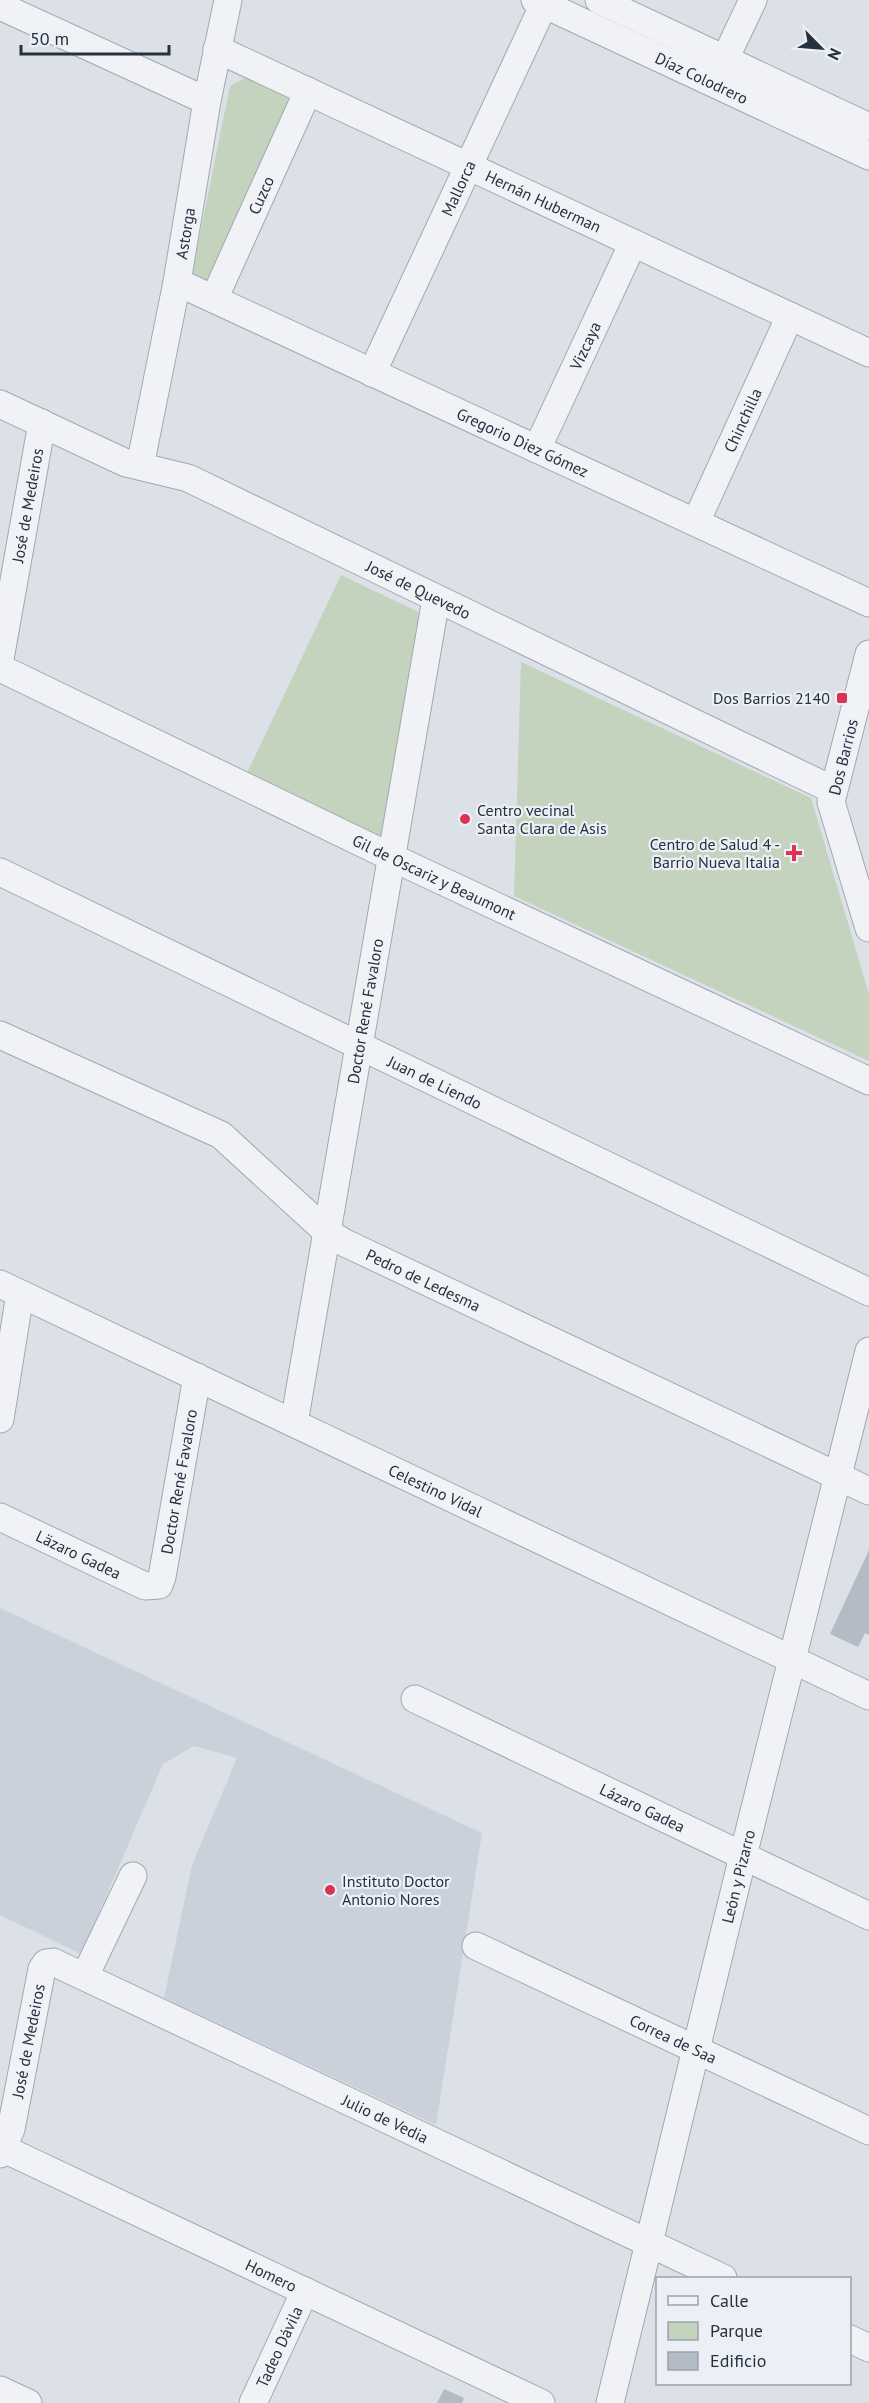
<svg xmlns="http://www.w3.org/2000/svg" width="869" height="2403" viewBox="0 0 869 2403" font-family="'PT Sans',sans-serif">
<rect width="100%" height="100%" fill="#dce1e8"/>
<!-- built -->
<path fill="#cad1da" d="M0,1608L482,1833L436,2125L164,1998L192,1865L237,1758L194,1746L163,1764L81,1954L0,1915Z"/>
<!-- green -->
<path fill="#c3d3bd" d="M245,78L290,98L207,283L195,278L192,273L230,86Z
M341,575L429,617L388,840L247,773Z
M521,662L811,798L869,994V1061L514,896Z"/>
<!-- building -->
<path fill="#b3bbc5" d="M869,1550V1635L865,1633L858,1647L830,1634Z
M444,2389L464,2398L462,2403H437Z"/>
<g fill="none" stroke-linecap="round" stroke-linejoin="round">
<!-- minor casing -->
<g stroke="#a1a8b2" stroke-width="29">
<g id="minor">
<path id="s1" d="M535,0L869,156"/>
<path d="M599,0L869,127"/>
<path d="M0,6L207,101"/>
<path id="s2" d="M217,49L869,353"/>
<path d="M725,59L753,0"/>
<path id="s3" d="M177,282L869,603"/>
<path id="s4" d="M214,299L308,91"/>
<path id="s5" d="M372,373L544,4"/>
<path id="s6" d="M0,404L126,463L188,478L833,790"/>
<path id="s7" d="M537,449L633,243"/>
<path id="s8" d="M140,466L177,282L207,101L228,0"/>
<path id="s9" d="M696,522L790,316"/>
<path d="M869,654L831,802L869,928"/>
<path id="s10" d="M0,659L42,423"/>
<path id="s11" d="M0,668L391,857L869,1081"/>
<path id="s12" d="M0,872L869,1292"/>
<path id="s13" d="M0,1035L221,1135L326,1231L343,1242L869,1491"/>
<path id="s14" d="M0,1284L869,1696"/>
<path d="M0,1419L20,1294"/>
<path id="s15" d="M294,1423L436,599"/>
<path id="s16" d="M0,1517L145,1586L159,1585L162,1577L197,1377"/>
<path id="s17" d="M415,1699L869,1916"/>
<path id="s18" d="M476,1946L869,2131"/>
<path d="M85,1976L133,1876"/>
<path id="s19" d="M0,2147L541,2403"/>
<path id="s20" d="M0,2154L11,2129L42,1969L46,1963L53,1962L723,2278"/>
<path d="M850,2339L869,2348"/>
<path d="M0,2390L28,2403"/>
<path id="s21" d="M253,2403L305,2291"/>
<path id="s22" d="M610,2403L743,1856L869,1351"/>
</g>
</g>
<!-- minor -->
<use href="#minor" stroke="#f0f2f6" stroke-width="27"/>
</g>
<!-- markers -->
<g fill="#db3453" stroke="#ecf0f6" stroke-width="2">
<rect x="836" y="692" width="12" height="12" rx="3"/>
<circle cx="465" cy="819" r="6"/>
<path d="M791 844h6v6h6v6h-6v6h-6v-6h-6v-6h6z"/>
<circle cx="330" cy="1890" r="6"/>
</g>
<g text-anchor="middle" stroke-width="4.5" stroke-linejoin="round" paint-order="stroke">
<!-- street labels -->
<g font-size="16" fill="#253040" stroke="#ecf0f6">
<text dy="6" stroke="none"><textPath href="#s1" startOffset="184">Díaz Colodrero</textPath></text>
<text dy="6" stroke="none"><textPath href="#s5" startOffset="204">Mallorca</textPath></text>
<text dy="6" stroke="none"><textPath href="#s4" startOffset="114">Cuzco</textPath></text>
<text dy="6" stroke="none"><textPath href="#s2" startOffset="360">Hernán Huberman</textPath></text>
<text dy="6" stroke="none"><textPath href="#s8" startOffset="237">Astorga</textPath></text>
<text dy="6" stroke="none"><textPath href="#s7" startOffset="114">Vizcaya</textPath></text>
<text dy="6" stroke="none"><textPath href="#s9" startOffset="112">Chinchilla</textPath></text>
<text dy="6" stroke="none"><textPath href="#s3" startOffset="381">Gregorio Diez Gómez</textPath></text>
<text dy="6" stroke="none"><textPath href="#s10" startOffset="156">José de Medeiros</textPath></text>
<text dy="6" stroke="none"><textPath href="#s6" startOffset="459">José de Quevedo</textPath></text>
<text transform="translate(843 757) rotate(-76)" y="6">Dos Barrios</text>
<text dy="6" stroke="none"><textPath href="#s11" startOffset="482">Gil de Oscariz y Beaumont</textPath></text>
<text dy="6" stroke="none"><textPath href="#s15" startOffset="418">Doctor René Favaloro</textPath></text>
<text dy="6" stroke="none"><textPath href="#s12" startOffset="483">Juan de Liendo</textPath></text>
<text dy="6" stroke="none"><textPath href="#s13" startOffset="494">Pedro de Ledesma</textPath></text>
<text dy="6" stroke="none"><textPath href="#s16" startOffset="280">Doctor René Favaloro</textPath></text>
<text dy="6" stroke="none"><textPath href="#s14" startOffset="482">Celestino Vidal</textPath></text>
<text dy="6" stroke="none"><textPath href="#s16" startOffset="87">Läzaro Gadea</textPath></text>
<text dy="6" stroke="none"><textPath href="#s17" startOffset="252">Lázaro Gadea</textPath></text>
<text dy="6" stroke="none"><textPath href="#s22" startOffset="542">León y Pizarro</textPath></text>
<text dy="6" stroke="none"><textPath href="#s18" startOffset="218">Correa de Saa</textPath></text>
<text dy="6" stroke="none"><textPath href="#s20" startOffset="117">José de Medeiros</textPath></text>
<text dy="6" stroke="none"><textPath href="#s20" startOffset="572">Julio de Vedia</textPath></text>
<text dy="6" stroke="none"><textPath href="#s19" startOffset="300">Homero</textPath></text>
<text dy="6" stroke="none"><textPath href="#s21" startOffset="62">Tadeo Dávila</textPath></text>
</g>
<!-- poi labels -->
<g font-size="16" fill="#253040" stroke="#ecf0f6" text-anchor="end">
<text x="830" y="704">Dos Barrios 2140</text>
<text x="477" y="816" text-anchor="start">Centro vecinal<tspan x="477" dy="18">Santa Clara de Asis</tspan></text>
<text x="780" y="850">Centro de Salud 4 -<tspan x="780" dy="18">Barrio Nueva Italia</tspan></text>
<text x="342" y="1887" text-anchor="start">Instituto Doctor<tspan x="342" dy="18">Antonio Nores</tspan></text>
</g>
</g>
<!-- legend -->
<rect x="656" y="2277" width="195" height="108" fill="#ecf0f6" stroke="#9ca3ad" stroke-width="1.5"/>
<rect x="668" y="2296" width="30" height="9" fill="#f0f2f6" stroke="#9ca3ad" stroke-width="1.5"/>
<text x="710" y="2307" font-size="18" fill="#253040">Calle</text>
<rect x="668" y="2322" width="30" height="18" fill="#c3d3bd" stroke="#9ca3ad" stroke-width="1.5"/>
<text x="710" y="2337" font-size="18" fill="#253040">Parque</text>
<rect x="668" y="2352" width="30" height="18" fill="#b3bbc5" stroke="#9ca3ad" stroke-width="1.5"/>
<text x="710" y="2367" font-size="18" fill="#253040">Edificio</text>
<!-- north arrow -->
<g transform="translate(821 48) rotate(115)" stroke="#ecf0f6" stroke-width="4.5" paint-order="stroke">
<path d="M0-4.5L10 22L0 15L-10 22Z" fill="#253040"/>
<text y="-9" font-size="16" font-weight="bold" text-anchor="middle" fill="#253040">N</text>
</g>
<!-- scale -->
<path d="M21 45v9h148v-9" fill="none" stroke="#253040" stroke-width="3"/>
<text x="30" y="45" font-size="18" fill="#253040" stroke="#ecf0f6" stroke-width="4.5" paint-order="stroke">50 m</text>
</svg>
